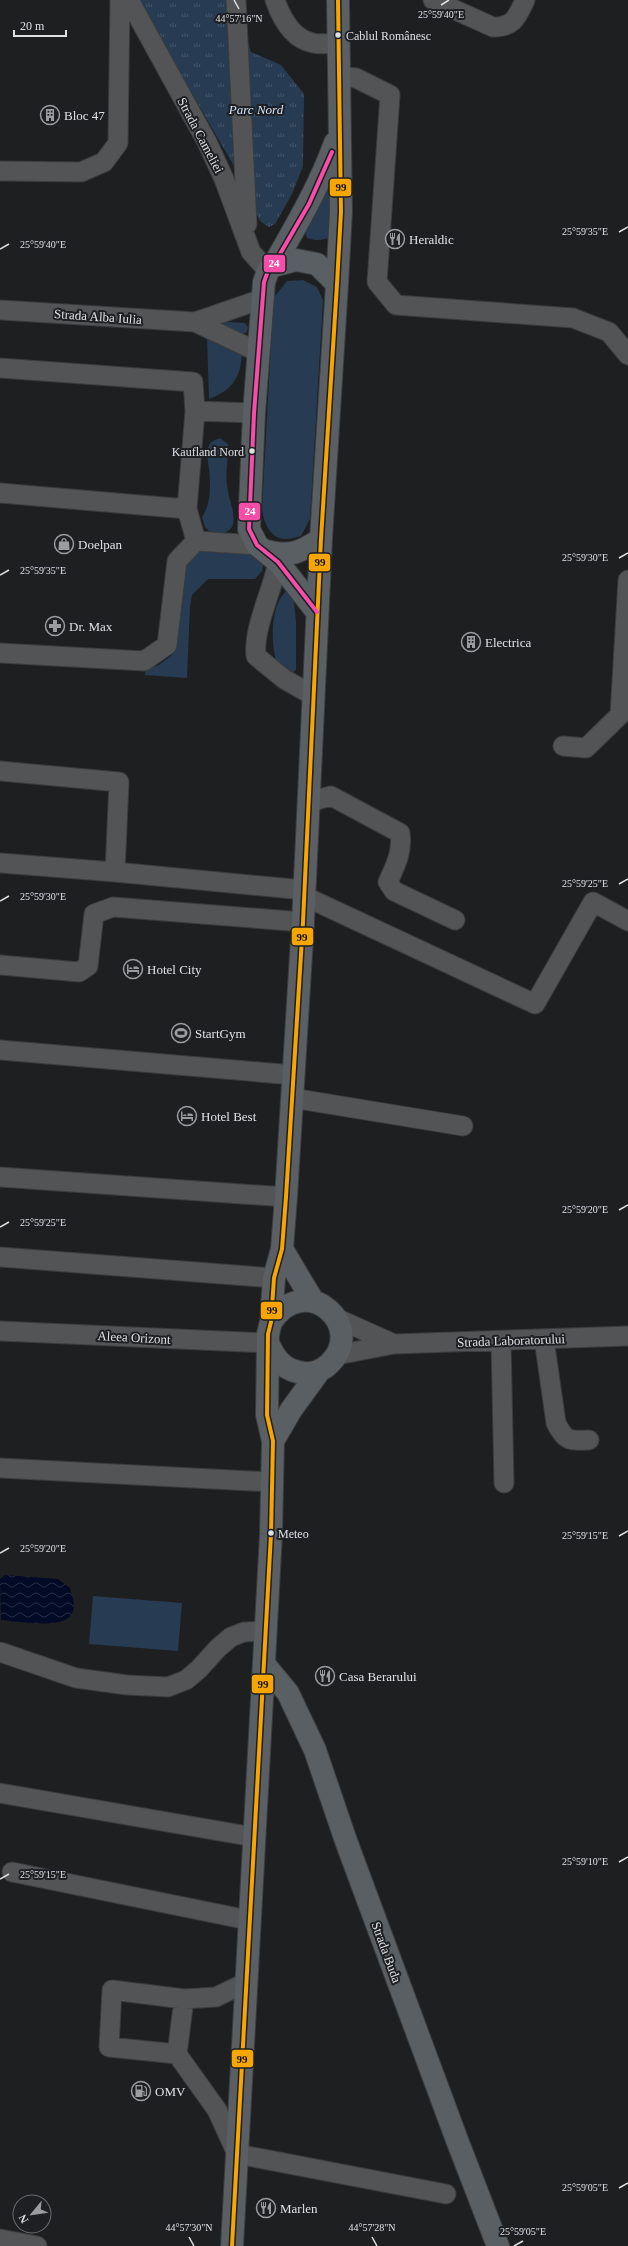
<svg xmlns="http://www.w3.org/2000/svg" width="628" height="2246" viewBox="0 0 628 2246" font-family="'Times New Roman',serif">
<defs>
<pattern id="park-tufts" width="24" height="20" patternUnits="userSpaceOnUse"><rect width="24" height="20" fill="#273b52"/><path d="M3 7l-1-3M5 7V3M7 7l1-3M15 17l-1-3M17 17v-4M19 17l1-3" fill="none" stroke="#46576b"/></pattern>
<pattern id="water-waves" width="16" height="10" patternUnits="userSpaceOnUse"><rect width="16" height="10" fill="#030a25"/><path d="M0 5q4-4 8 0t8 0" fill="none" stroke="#272d44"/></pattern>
</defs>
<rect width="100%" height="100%" fill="#1e1f21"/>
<!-- grass -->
<path fill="#273b52" d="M334,175L332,236C323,241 316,241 307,238L305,232Z
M303,280L317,287L323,300L310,519L301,536C296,537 290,539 285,539C270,539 263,521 262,508L272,327L274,297L287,281Z
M228,322L245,323L248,327L247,332L243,334L211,323Z
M207,338L242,352C241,377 233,390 209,399Z
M220,438L228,444C229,458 225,472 227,485C229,505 248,537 211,533L205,527L202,517C214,500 210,470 206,451L211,442Z
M195,548H251L265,557L262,571L255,579H208L192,595L190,607L187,678L145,675L146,669L159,665L172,655L178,637L181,573Z
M287,590L293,593L296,621V670L292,673L277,665C271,645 269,606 287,590Z
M93,1596L182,1603L178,1651L89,1644Z"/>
<!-- park -->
<path fill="url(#park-tufts)" d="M138,0H240L239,8L251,52L281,65L304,94L303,166L292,194L275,224L269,227L260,221L238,173Z"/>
<!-- water -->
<path fill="url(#water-waves)" d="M5,1575L58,1579L70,1588C72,1596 77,1608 71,1615C61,1630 17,1621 1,1620L0,1579Z"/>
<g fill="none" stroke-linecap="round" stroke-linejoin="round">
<!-- minor casing -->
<g stroke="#3b3c3d" stroke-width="21">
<path id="minor" d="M129,0L207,142L224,179L251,252L268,271
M236,0L247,224
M275,0C281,17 292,39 313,43C321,45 330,43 338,43
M433,0L493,27C514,27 517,17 525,0
M338,76L356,78L390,95L377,282L396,305L573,318L609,332L628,355
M0,171L81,172L104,162L118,143L120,0
M0,310L195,322
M258,352L195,322L262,299
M0,368L193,382L195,411L187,509L196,541L177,561L167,645L144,661L0,653
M195,411L254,413
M0,493L187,509
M196,541L257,545
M278,562C272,592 253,628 256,656L284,679L314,696
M563,746L586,748L620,715L628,580
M0,771L119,782L115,872L304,890
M309,802L331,796L400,833C403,852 395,866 388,882L394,891L455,920
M0,863L115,872
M304,896L535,1004L593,902L628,921
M0,965L79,972L88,966L94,914L113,907L303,922
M0,1050L294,1075
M292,1098L463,1126
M0,1177L286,1197
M0,1257L274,1278
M336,1318L394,1344
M0,1331L269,1343
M544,1339L556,1423C565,1441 569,1441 589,1440
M501,1341L504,1483
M337,1355L394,1344L628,1336
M0,1468L272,1482
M0,1652L76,1678L127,1685L168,1687L186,1680L199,1669L218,1648L231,1637L244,1632L265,1631
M0,1793L254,1837
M12,1872L248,1920
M184,1999L177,2054L217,2110L237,2154L446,2194
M177,2054L109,2047L112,1990L184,1999L216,1997L245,1983
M0,2239L37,2246"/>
</g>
<!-- major casing -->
<g stroke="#3b3c3d" stroke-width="24">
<path id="major" d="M273,266L296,260L317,264L337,284
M266,551C291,557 299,553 321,539
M317,612L278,562L257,545L249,529L254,413L264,282L268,271L273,266C296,226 319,187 335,143
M282,1249L313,1301
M270,1347C277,1362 286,1371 304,1373C313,1374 323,1370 329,1364C368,1328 307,1269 271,1322
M273,1441L291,1410L320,1370
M264,1664L288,1693L315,1750L346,1841L457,2140L498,2246
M232,2246L271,1534L273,1441L267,1415L268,1334L271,1322L274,1278L282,1249L286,1197L303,922L321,539L337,284L341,212L338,0"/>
</g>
<!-- minor -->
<use href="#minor" stroke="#535456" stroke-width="19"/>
<!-- major -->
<use href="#major" stroke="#5a5f63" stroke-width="22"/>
<!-- bus-1 casing -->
<g stroke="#1d1f22" stroke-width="7">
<path id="bus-1" d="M232,2246L271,1534L273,1441L267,1415L268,1334L271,1322L274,1278L282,1249L286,1197L303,922L321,539L337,284L341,212L338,0"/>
</g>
<!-- bus-2 casing -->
<g stroke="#1d1f22" stroke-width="7">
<path id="bus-2" d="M317,612L278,562L257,545L249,529L254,413L264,282L268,271L273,266L309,204L332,152"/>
</g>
<!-- bus-1 -->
<use href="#bus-1" stroke="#f7a600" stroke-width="4"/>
<!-- bus-2 -->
<use href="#bus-2" stroke="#f54da8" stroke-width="4"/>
</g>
<!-- ticks -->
<path fill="none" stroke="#dee0e2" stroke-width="1.5" d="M234,0L239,9M441,5L449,0M619,232L628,227M0,249L9,244M619,558L628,553M0,575L9,570M619,884L628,879M0,901L9,896M619,1210L628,1205M0,1227L9,1222M619,1536L628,1531M0,1553L9,1548M619,1862L628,1857M0,1879L9,1874M619,2188L628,2183M189,2237L194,2246M372,2237L377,2246M514,2246L523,2241"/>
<!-- icons -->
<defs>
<g id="building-ring" transform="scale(1)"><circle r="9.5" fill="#1d1f22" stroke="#9b9c9e" stroke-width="1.5"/><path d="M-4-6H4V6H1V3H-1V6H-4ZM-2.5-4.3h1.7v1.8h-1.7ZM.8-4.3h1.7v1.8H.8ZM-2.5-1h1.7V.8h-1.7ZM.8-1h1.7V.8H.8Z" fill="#9b9c9e"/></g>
<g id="restaurant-ring" transform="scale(1)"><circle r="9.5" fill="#1d1f22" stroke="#9b9c9e" stroke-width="1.5"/><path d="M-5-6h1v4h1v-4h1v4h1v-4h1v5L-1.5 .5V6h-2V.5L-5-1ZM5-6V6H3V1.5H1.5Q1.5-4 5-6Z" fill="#9b9c9e"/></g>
<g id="shop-ring" transform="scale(1)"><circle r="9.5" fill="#1d1f22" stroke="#9b9c9e" stroke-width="1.5"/><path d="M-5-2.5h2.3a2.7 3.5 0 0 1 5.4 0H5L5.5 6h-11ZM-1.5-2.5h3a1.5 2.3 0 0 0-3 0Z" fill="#9b9c9e"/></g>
<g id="pharmacy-ring" transform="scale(1)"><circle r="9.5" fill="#1d1f22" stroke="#9b9c9e" stroke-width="1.5"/><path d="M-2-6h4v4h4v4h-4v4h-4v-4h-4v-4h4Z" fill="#9b9c9e"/></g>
<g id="hotel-ring" transform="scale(1)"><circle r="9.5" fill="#1d1f22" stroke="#9b9c9e" stroke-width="1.5"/><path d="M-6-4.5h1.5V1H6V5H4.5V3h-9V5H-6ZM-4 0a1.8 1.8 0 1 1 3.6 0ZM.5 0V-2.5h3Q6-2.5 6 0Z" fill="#9b9c9e"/></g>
<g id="stadium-ring" transform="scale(1)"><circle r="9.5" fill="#1d1f22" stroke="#9b9c9e" stroke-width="1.5"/><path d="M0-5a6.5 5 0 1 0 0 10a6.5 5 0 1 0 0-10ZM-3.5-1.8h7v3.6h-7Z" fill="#9b9c9e"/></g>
<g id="fuel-ring" transform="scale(1)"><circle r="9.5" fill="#1d1f22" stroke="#9b9c9e" stroke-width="1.5"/><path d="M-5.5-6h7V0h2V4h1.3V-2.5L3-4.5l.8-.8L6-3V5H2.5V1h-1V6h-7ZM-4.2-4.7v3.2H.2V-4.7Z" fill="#9b9c9e"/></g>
</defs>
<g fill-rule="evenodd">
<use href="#building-ring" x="50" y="115"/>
<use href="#restaurant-ring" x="395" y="239"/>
<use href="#shop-ring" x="64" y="544"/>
<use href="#pharmacy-ring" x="55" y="626"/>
<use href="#building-ring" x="471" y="642"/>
<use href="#hotel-ring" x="133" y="969"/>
<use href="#stadium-ring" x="181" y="1033"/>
<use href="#hotel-ring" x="187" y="1116"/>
<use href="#restaurant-ring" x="325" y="1676"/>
<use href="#fuel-ring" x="141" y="2091"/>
<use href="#restaurant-ring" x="266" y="2208"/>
</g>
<!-- markers -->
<g fill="#dee0e2" stroke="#1d1f22" stroke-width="1.5">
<circle cx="338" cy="35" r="3.5"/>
<circle cx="252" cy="451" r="3.5"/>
<circle cx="271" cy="1533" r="3.5"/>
</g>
<g text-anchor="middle" stroke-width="4" stroke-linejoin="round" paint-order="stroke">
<!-- bus labels -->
<g font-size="12" fill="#dee0e2" stroke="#1d1f22" text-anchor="start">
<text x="346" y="40">Cablul Românesc</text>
<text x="244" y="456" text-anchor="end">Kaufland Nord</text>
<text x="278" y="1538">Meteo</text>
</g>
<!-- park labels -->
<g font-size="13" font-style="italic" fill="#cee2fa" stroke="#1d1f22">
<text x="256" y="114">Parc Nord</text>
</g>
<!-- poi labels -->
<g font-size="13" fill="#dee0e2" stroke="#1d1f22" text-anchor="start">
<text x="64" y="120">Bloc 47</text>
<text x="409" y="244">Heraldic</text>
<text x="78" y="549">Doelpan</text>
<text x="69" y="631">Dr. Max</text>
<text x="485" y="647">Electrica</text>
<text x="147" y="974">Hotel City</text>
<text x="195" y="1038">StartGym</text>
<text x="201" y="1121">Hotel Best</text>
<text x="339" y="1681">Casa Berarului</text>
<text x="155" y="2096">OMV</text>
<text x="280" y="2213">Marlen</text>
</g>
<!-- street labels -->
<g font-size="13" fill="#dee0e2" stroke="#1d1f22">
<text transform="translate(201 135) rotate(62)" y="5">Strada Cameliei</text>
<text transform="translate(98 316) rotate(4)" y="5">Strada Alba Iulia</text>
<text transform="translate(134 1337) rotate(3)" y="5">Aleea Orizont</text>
<text transform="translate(511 1340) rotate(-2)" y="5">Strada Laboratorului</text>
<text transform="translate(387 1952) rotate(70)" y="5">Strada Buda</text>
</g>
</g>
<g font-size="10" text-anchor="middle" fill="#dee0e2" stroke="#1d1f22" stroke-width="4" stroke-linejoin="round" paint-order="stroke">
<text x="441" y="18">25°59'40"E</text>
<text x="239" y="22">44°57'16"N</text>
<text x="585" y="235">25°59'35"E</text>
<text x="43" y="248">25°59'40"E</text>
<text x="585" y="561">25°59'30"E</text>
<text x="43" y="574">25°59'35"E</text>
<text x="585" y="887">25°59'25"E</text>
<text x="43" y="900">25°59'30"E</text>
<text x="585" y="1213">25°59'20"E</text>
<text x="43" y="1226">25°59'25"E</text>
<text x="585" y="1539">25°59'15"E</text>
<text x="43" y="1552">25°59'20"E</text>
<text x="585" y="1865">25°59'10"E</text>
<text x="43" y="1878">25°59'15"E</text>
<text x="585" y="2191">25°59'05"E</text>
<text x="189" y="2231">44°57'30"N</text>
<text x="372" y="2231">44°57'28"N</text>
<text x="523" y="2235">25°59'05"E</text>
</g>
<g stroke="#1d1f22" stroke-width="1.5">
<rect x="329" y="178" width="23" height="19" rx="4" fill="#f7a600"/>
<rect x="263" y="254" width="23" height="19" rx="4" fill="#f54da8"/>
<rect x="238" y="502" width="23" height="19" rx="4" fill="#f54da8"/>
<rect x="308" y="553" width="23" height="19" rx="4" fill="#f7a600"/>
<rect x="291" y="927" width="23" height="19" rx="4" fill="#f7a600"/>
<rect x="260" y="1301" width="23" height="19" rx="4" fill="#f7a600"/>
<rect x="251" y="1674" width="23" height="20" rx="4" fill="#f7a600"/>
<rect x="231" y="2049" width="23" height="19" rx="4" fill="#f7a600"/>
</g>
<g font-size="11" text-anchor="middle" font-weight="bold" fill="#fff">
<text x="274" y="267">24</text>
<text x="250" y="515">24</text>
</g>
<g font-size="11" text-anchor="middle" font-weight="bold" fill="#111">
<text x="341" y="191">99</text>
<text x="320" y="566">99</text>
<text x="302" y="941">99</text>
<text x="272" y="1314">99</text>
<text x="263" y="1688">99</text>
<text x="242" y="2063">99</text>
</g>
<!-- north arrow -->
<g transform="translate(32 2214) rotate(241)"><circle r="19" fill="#1d1f22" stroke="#6a6c6f"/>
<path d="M0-3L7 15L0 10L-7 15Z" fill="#9b9c9e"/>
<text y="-6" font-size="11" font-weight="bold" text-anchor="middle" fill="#dee0e2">N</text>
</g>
<!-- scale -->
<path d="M14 30v6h52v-6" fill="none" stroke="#dee0e2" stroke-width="2"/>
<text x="20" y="30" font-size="12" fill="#dee0e2" stroke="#1d1f22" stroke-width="3" paint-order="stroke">20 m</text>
</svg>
